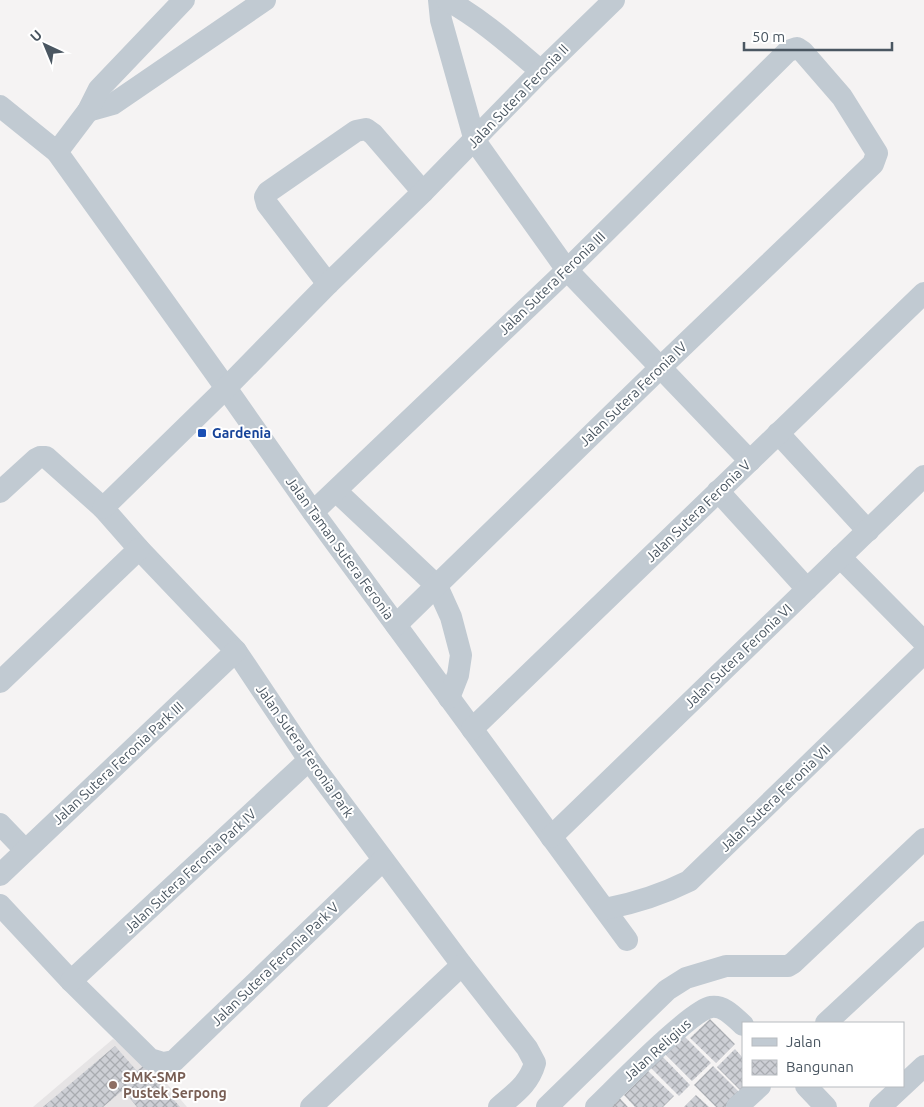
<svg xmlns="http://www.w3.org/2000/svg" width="924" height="1107" viewBox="0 0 924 1107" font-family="Ubuntu,sans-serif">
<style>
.education{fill:#e6e4e5}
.building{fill:url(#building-cross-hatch)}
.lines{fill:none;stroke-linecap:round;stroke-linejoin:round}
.minor{stroke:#c1cad2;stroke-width:22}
.transit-dot{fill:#1a4fb4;stroke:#fff;stroke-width:2}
.education-dot{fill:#8d6e63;stroke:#fff;stroke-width:2}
.labels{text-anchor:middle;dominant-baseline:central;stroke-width:4;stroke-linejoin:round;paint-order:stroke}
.street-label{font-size:14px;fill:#4a5661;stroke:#fff}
.transit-label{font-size:14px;font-weight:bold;fill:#164399;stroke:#fff;text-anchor:start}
.education-label{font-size:14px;font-weight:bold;fill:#785e54;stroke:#fff;text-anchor:start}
</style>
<defs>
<pattern id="building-cross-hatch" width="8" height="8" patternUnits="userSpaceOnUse" patternTransform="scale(1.25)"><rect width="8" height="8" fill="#cdcfd5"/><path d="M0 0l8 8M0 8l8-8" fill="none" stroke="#a8abb0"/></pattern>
</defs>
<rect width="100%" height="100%" fill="#f5f3f3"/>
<polygon class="education" points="113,1039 148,1062 187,1107 33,1107"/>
<g class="building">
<polygon points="710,1019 735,1044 716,1063 690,1038"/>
<polygon points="682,1034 711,1063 692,1081 663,1052"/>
<polygon points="115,1046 137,1071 144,1065 180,1107 137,1107 123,1090 103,1107 43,1107"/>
<polygon points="735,1049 743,1058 743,1086 751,1086 743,1093 717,1067"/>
<polygon points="660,1054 690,1085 679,1096 648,1065"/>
<polygon points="713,1066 741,1094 729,1107 716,1107 694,1085"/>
<polygon points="648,1071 674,1096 663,1107 635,1107 624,1095"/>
<polygon points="615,1093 628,1107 601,1107"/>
<polygon points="696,1095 709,1107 684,1107"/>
</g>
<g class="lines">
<g class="minor">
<polyline points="439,0 441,20 475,141 567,270 750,461"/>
<path d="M 447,0 C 484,21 509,44 541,71"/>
<polyline points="0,106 57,152 226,388 313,512 627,940"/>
<polyline points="88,111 113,104 265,0"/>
<polyline points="57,152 88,111 99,89 184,0"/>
<polyline points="328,284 267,204 265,197 268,192 356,131 366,129 373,134 423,192"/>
<polyline points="778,433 868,531"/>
<polyline points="336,491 437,586 451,617 461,655 458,675 449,698"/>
<polyline points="718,491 807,589"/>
<path d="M 0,492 L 36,459 L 40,457 L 46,457 L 103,508 L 139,549 L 236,651 L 309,760 L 462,965 L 527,1048 L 535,1063 C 529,1084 515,1093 499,1107"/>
<polyline points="103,508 226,388 328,284 423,192 541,71 614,0"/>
<polyline points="313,512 567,270 788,51 797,48 803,52 842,97 877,153 873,164 661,367 396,625"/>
<polyline points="840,557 924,642"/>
<polyline points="0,682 139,549"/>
<polyline points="472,729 924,293"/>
<polyline points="0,824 25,850"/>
<polyline points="551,837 924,476"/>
<polyline points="0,875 236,651"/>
<polyline points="0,905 71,981 150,1059 163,1063 174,1061 383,860"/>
<path d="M 605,909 C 636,903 661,895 689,881 L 924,653"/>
<polyline points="71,981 309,760"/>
<polyline points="826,1023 924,932"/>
<polyline points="806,1086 826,1107"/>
<polyline points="311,1107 462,965"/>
<polyline points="547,1107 667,990 686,978 726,966 788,966 793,963 924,839"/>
<path d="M 596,1107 C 615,1089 691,1010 711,1007 C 724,1005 734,1017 743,1025"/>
<polyline points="737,1107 760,1086"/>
<polyline points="880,1107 924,1066"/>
</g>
</g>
<rect class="transit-dot" x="197" y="428" width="10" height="10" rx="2.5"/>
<circle class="education-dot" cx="113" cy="1085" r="5"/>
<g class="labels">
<g class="street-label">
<text transform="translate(518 96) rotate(-46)">Jalan Sutera Feronia II</text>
<text transform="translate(552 283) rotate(-44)">Jalan Sutera Feronia III</text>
<text transform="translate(633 394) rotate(-44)">Jalan Sutera Feronia IV</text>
<text transform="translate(698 511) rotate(-44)">Jalan Sutera Feronia V</text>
<text transform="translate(340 548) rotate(54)">Jalan Taman Sutera Feronia</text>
<text transform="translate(738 656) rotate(-44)">Jalan Sutera Feronia VI</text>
<text transform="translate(305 751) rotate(55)">Jalan Sutera Feronia Park</text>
<text transform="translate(118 763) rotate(-43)">Jalan Sutera Feronia Park III</text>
<text transform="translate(775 798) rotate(-44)">Jalan Sutera Feronia VII</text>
<text transform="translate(190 871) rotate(-43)">Jalan Sutera Feronia Park IV</text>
<text transform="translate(275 964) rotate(-44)">Jalan Sutera Feronia Park V</text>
<text transform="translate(657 1050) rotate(-42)">Jalan Religius</text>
</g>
<g class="transit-label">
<text x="212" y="433">Gardenia</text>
</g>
<g class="education-label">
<text x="123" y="1077">SMK-SMP<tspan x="123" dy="16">Pustek Serpong</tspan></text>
</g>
</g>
<rect x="742" y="1022" width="162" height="65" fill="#ffffff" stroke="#b7bbc0"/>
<rect x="752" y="1038" width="25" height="8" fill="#c1cad2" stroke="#b7bbc0"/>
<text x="786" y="1047" font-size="15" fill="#4a5661">Jalan</text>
<rect x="752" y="1060" width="25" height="15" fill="url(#building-cross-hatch)" stroke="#b7bbc0"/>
<text x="786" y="1072" font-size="15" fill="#4a5661">Bangunan</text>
<g transform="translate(45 45) rotate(316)" stroke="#ffffff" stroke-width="4" paint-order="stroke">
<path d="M0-4L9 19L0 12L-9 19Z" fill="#4a5661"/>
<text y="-8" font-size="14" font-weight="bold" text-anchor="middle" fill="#4a5661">U</text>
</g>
<path d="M744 42v8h148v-8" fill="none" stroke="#4a5661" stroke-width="2.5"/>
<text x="752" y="42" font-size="15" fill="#4a5661" stroke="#ffffff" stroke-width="4" paint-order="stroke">50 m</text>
</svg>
